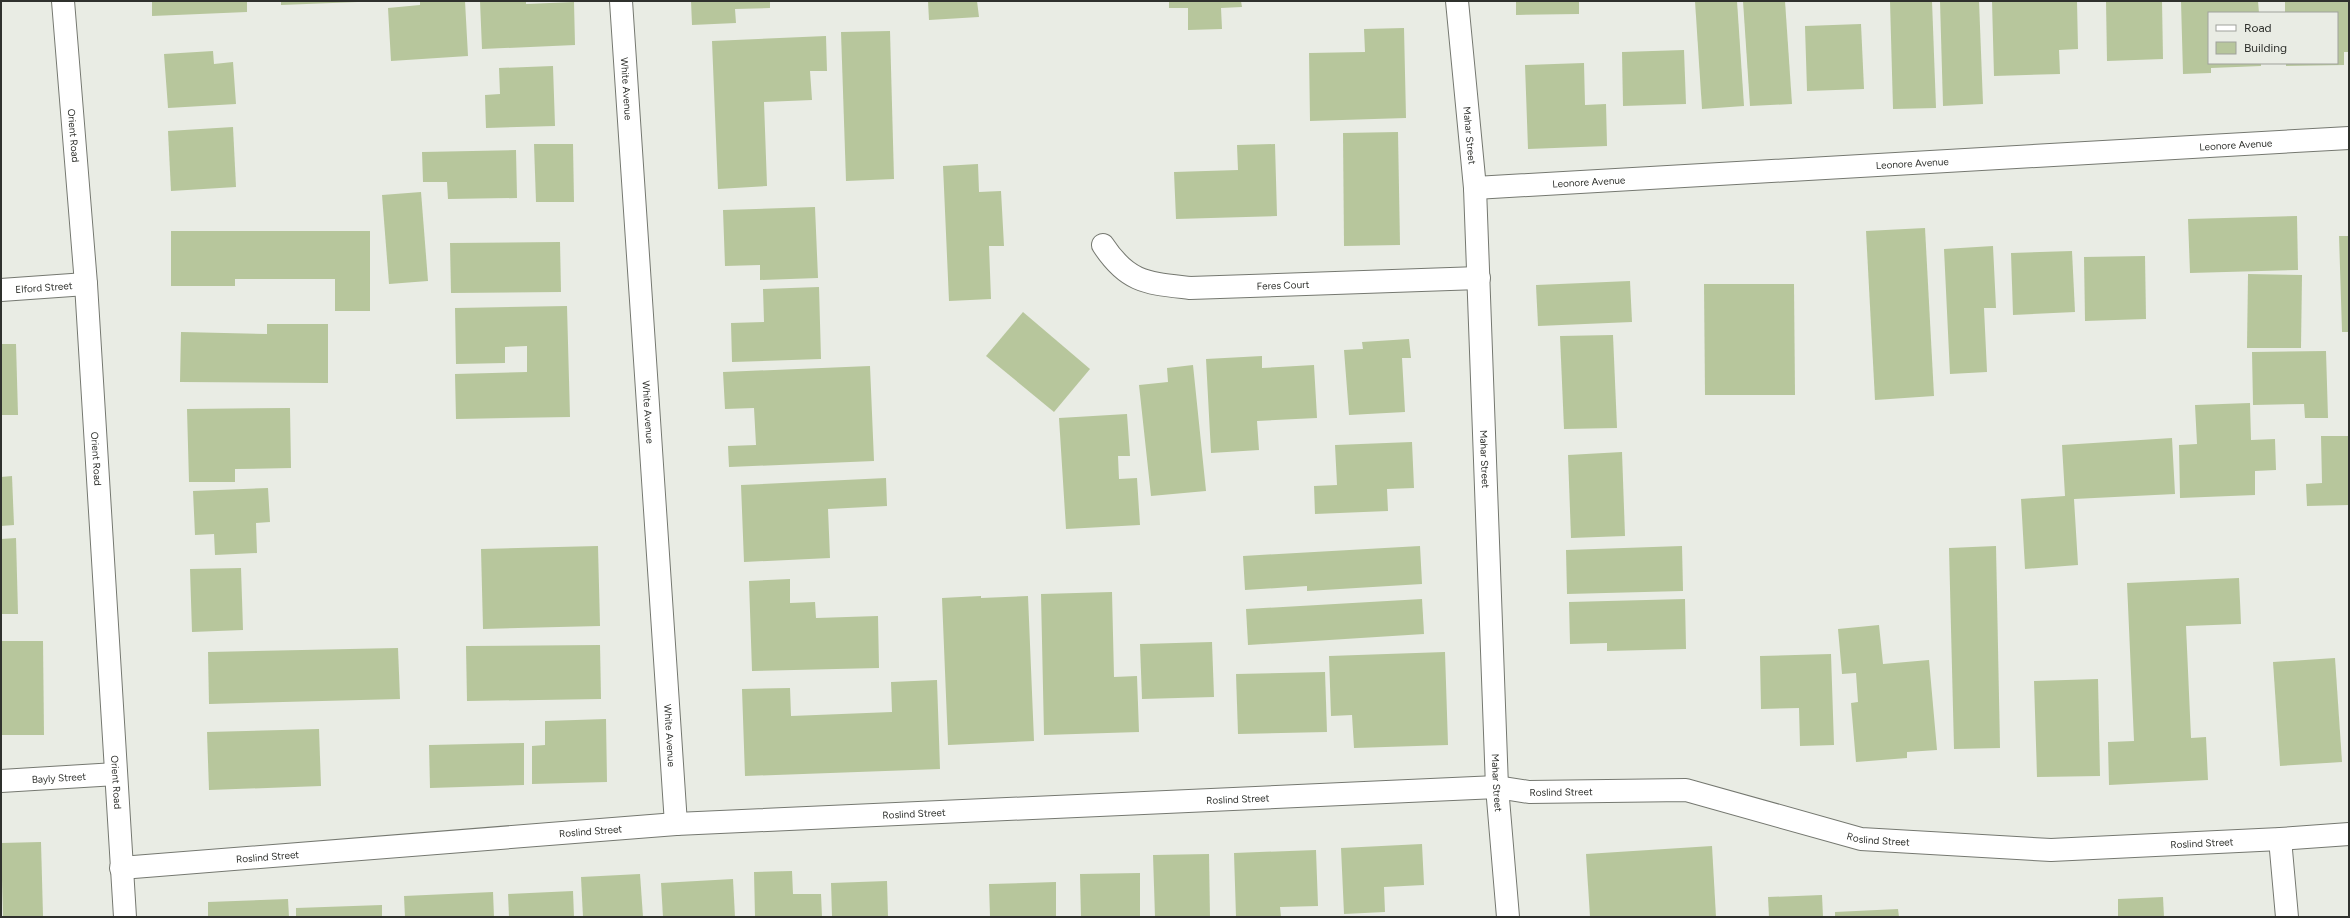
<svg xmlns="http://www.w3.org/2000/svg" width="2350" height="918" viewBox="0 0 2350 918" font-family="Figtree,sans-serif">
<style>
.building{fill:#b7c69c}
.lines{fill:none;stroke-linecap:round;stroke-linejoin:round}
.minor-casing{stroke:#757870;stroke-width:24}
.minor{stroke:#fff;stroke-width:22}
.labels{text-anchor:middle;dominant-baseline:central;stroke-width:3;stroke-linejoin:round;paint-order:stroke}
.street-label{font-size:10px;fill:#2f312d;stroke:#e9ece4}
</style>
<rect width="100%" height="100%" fill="#e9ece4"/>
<g class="building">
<polygon points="152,1 247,1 247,12 152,16"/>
<polygon points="281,1 358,1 358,2 281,5"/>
<polygon points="420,1 465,1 468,56 391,61 388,8 420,5"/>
<polygon points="480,1 526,1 526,4 574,2 575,45 482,49"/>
<polygon points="691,1 770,1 770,8 735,9 736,23 692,25"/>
<polygon points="928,1 977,1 979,17 929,20"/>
<polygon points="1169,1 1241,1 1242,7 1221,8 1222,29 1188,30 1188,8 1169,8"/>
<polygon points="1516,1 1579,1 1579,14 1516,15"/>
<polygon points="1695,1 1737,1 1744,106 1702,109"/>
<polygon points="1743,1 1785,1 1792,104 1750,106"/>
<polygon points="1890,1 1932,1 1936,108 1893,109"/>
<polygon points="1940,1 1979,1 1983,104 1943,106"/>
<polygon points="1992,1 2077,1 2078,49 2059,50 2060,74 1994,76"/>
<polygon points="2106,1 2162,1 2163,59 2107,61"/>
<polygon points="2181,1 2258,1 2259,13 2209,13 2209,63 2261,63 2261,66 2211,68 2211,73 2183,74"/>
<polygon points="2285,1 2349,1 2349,52 2344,52 2344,65 2286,66 2286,63 2337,63 2337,13 2285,13"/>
<polygon points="1861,24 1864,89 1807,91 1805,26"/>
<polygon points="1404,28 1406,118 1310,121 1309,53 1365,52 1364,29"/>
<polygon points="890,31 894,179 846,181 841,32"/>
<polygon points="826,36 827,71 810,71 812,100 764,102 767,186 718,189 712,41"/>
<polygon points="1684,50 1686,104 1623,106 1622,52"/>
<polygon points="213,51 214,64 233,62 236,104 168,108 164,54"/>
<polygon points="1584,63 1585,105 1606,104 1607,146 1528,149 1525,65"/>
<polygon points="553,66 555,126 486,128 485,95 500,94 499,68"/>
<polygon points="233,127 236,187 171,191 168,131"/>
<polygon points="1398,132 1400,245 1344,246 1343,133"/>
<polygon points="534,144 573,144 574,202 536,202"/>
<polygon points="1275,144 1277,216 1176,219 1174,172 1238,170 1237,145"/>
<polygon points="516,150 517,198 448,199 447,182 423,182 422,152"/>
<polygon points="978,164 979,192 1001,191 1004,246 989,246 991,299 949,301 943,166"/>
<polygon points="421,192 428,281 389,284 382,195"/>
<polygon points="815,207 818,278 760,280 760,265 725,266 723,210"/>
<polygon points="2297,216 2298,270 2190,273 2188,219"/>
<polygon points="1925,228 1934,396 1875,400 1866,231"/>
<polygon points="171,231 370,231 370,311 335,311 335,279 235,279 235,286 171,286"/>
<polygon points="2339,236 2349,236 2349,332 2342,332"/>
<polygon points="560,242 561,292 451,293 450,243"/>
<polygon points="1993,246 1996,308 1984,308 1987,372 1950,374 1944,249"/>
<polygon points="2072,251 2075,312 2013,315 2011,253"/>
<polygon points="2145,256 2146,319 2085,321 2084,257"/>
<polygon points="2248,274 2302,275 2301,348 2247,348"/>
<polygon points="1630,281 1632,322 1538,326 1536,285"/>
<polygon points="1704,284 1794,284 1795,395 1705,395"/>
<polygon points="819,287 821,359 732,362 731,323 764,322 763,289"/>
<polygon points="567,306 570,417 456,419 455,374 527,372 527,346 505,347 505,363 456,364 455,308"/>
<polygon points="1023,312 1090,369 1054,412 986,356"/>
<polygon points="267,324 328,324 328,383 180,382 181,332 267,334"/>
<polygon points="1613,335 1617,428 1564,429 1560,336"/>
<polygon points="1409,339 1411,358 1402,358 1405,412 1349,415 1344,350 1363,349 1362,342"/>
<polygon points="1,344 16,344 18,415 1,415"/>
<polygon points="2326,351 2328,418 2305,418 2304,404 2253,405 2252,352"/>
<polygon points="1262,356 1262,368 1314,365 1317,418 1257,421 1259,450 1211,453 1206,359"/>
<polygon points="1193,365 1206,491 1151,496 1139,385 1168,382 1167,368"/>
<polygon points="870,366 874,461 729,467 728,446 756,445 754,408 725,409 723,372"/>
<polygon points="2250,403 2251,440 2275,439 2276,470 2255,471 2255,495 2180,498 2179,445 2197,444 2195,405"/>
<polygon points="290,408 291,468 235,469 235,482 189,482 187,409"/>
<polygon points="1127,414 1130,456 1118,456 1119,479 1137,478 1140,525 1066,529 1059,418"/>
<polygon points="2321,436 2349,436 2349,505 2307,506 2306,484 2322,483"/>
<polygon points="2172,438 2175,494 2074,499 2078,565 2025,569 2021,499 2065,496 2062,445"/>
<polygon points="1412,442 1414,488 1387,489 1388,511 1315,514 1314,486 1337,485 1335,445"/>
<polygon points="1622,452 1625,536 1571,538 1568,455"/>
<polygon points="12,476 14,525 1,526 1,477"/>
<polygon points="886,478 887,506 828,509 830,558 744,562 741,485"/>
<polygon points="268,488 270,522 256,523 257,553 215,555 214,534 195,535 193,491"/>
<polygon points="16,538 18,614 1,614 1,539"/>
<polygon points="598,546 600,626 483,629 481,549"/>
<polygon points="1420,546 1422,584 1307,591 1307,586 1245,590 1243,556"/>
<polygon points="1682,546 1683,591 1567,594 1566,550"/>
<polygon points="1996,546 2000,748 1954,749 1949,548"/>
<polygon points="241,568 243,630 192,632 190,569"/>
<polygon points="2239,578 2241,624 2186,626 2191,738 2206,737 2208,780 2109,785 2108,742 2134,741 2127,583"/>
<polygon points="790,579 790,603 815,602 816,618 878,616 879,668 752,671 749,581"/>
<polygon points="1112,592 1114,677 1137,676 1139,732 1044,735 1041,594"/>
<polygon points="981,596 981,598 1028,596 1034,741 948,745 942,598"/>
<polygon points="1422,599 1424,634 1248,645 1246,609"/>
<polygon points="1685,599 1686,649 1607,651 1607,643 1570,644 1569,602"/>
<polygon points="1879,625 1883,664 1929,660 1937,750 1907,752 1907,758 1856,762 1851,703 1858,702 1856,673 1842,674 1838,629"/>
<polygon points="1,641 43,641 44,735 1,735"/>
<polygon points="1212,642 1214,697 1142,699 1140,644"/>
<polygon points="600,645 601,699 467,701 466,646"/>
<polygon points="398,648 400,699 209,704 208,652"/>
<polygon points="1445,652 1448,745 1354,748 1352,715 1331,716 1329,656"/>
<polygon points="1831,654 1834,745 1800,746 1799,708 1761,709 1760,656"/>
<polygon points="2335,658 2342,762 2280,766 2273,662"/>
<polygon points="1325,672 1327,732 1238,734 1236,674"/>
<polygon points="2098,679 2100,776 2037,777 2034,681"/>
<polygon points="937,680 940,769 745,776 742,689 790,688 791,716 892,712 891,682"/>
<polygon points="606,719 607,782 532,784 532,746 545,745 545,721"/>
<polygon points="319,729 321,786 209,790 207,732"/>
<polygon points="524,743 524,785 430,788 429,745"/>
<polygon points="41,842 43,916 3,916 1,843"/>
<polygon points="1422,844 1424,885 1384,887 1385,912 1344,914 1341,848"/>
<polygon points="1712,846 1716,917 1590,917 1586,854"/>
<polygon points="1316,850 1318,906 1280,907 1281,917 1236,917 1234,853"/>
<polygon points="1209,854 1210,917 1155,917 1153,855"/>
<polygon points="792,871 793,894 821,894 822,917 755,917 754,872"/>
<polygon points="1140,873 1140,917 1081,917 1080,874"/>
<polygon points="640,874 643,917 583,917 581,877"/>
<polygon points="733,879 735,917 663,917 661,883"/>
<polygon points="887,881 888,917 832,917 831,883"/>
<polygon points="1056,882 1056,917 990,917 989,884"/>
<polygon points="573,891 574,917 509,917 508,894"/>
<polygon points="493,892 494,917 405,917 404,896"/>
<polygon points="1822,895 1823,917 1769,917 1768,897"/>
<polygon points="2163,897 2164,917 2118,917 2118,899"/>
<polygon points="288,899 289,917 208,917 208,902"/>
<polygon points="382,905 382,917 296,917 296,908"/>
<polygon points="1898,909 1899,917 1835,917 1835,912"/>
</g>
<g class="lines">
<g class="minor-casing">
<g id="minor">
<path id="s1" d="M 63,1 L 86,284 L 125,917"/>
<path id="s2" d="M 621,1 L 676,824"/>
<path id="s3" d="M 1457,1 L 1475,188 L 1497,787 L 1508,917"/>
<path id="s4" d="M 1475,188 L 2349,138"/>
<path id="s5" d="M 1103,245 C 1128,283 1147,283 1190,288 L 1479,278"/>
<path id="s6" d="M 1,290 L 86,284"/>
<path id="s7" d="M 1,781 L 116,774"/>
<polyline points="2280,839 2287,917"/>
<path id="s8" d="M 121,868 L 676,824 L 1497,787 L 1529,792 L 1686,790 L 1861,839 L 2051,850 L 2280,839 L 2349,834"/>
</g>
</g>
<use href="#minor" class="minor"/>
</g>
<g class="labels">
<g class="street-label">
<text stroke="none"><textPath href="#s2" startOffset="88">White Avenue</textPath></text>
<text stroke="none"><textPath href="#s3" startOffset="135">Mahar Street</textPath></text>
<text stroke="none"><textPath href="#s1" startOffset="135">Orient Road</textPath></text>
<text stroke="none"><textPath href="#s4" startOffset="762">Leonore Avenue</textPath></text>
<text stroke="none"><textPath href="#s4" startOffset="438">Leonore Avenue</textPath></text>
<text stroke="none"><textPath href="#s4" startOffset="114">Leonore Avenue</textPath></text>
<text stroke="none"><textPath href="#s5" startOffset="195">Feres Court</textPath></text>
<text stroke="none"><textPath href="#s6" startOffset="43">Elford Street</textPath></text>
<text stroke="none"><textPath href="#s2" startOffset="412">White Avenue</textPath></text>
<text stroke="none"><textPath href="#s1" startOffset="459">Orient Road</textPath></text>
<text stroke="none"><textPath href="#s3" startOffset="459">Mahar Street</textPath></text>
<text stroke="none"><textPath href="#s2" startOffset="736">White Avenue</textPath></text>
<text stroke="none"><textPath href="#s7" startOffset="58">Bayly Street</textPath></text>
<text stroke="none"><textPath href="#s1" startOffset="783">Orient Road</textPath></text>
<text stroke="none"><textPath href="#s3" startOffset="783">Mahar Street</textPath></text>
<text stroke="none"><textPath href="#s8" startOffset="1443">Roslind Street</textPath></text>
<text stroke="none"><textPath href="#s8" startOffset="1119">Roslind Street</textPath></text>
<text stroke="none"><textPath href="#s8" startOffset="795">Roslind Street</textPath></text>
<text stroke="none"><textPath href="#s8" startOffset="471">Roslind Street</textPath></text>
<text stroke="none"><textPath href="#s8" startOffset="1767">Roslind Street</textPath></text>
<text stroke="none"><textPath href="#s8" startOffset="2091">Roslind Street</textPath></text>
<text stroke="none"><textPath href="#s8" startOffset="147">Roslind Street</textPath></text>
</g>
</g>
<rect width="2350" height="918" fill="none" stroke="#2f312d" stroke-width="4"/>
<rect x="2208" y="12" width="130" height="52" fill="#e9ece4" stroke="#9fa19b"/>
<rect x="2216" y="25" width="20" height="6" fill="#ffffff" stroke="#9fa19b"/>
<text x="2244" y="32" font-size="12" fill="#2f312d">Road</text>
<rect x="2216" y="42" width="20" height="12" fill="#b7c69c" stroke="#9fa19b"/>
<text x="2244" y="52" font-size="12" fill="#2f312d">Building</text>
</svg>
